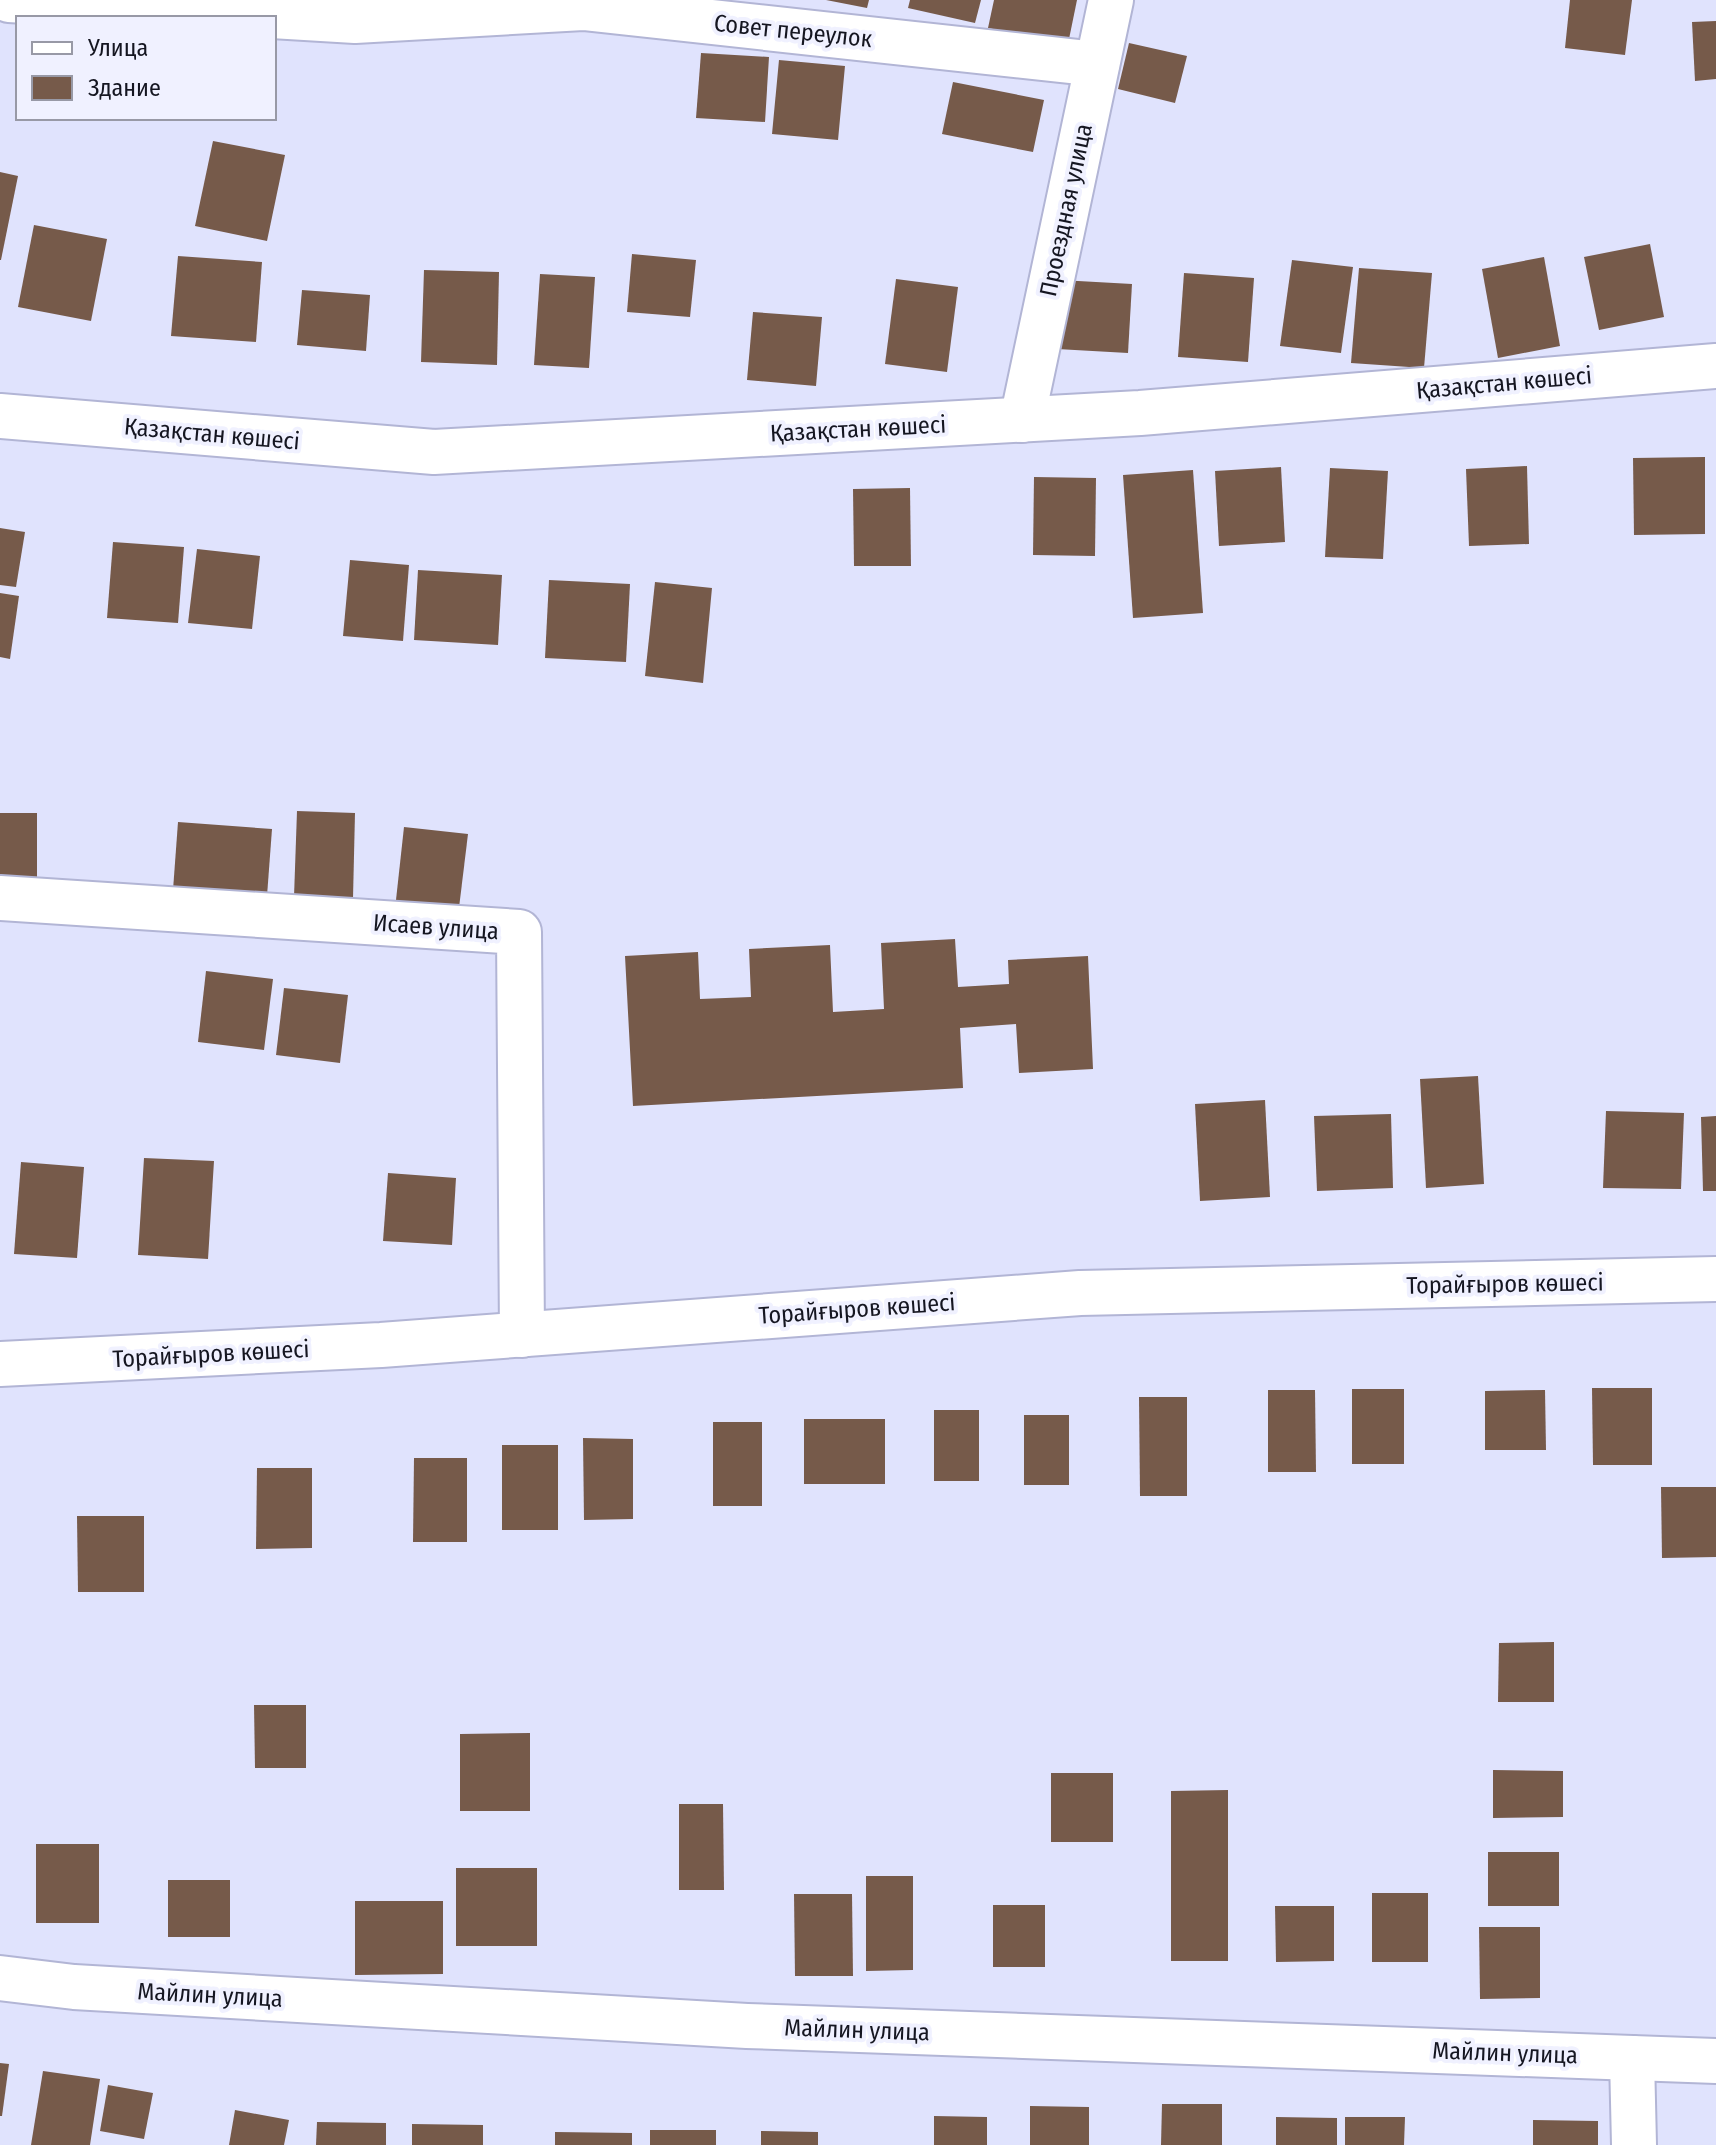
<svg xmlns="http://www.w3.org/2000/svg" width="1716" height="2145" viewBox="0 0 1716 2145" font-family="'Fira Sans Condensed',sans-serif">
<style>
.building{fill:#765a4a}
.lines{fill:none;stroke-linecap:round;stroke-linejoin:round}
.minor-casing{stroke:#b2b5d5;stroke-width:48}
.minor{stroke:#fff;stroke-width:44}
.labels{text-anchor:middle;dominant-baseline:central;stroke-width:8;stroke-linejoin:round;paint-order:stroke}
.street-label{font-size:24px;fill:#151621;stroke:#f0f1ff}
</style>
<rect width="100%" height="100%" fill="#e0e3fd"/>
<g class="building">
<polygon points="826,0 869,0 867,8"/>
<polygon points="910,0 981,0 975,23 908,8"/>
<polygon points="994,0 1077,0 1068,44 988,28"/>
<polygon points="1570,0 1632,0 1625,55 1565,48"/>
<polygon points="1716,21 1716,79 1695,81 1692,22"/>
<polygon points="1129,43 1187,56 1175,103 1118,89"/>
<polygon points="701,53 769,57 765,122 696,118"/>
<polygon points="779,60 845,66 838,140 772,134"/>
<polygon points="953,82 1044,100 1033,152 942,134"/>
<polygon points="213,141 285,155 267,241 195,226"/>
<polygon points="0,172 18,176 1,260 0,260"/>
<polygon points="34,225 107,239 91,321 18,307"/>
<polygon points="1650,244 1664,317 1599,330 1584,257"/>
<polygon points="632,254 696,260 690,317 627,312"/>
<polygon points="178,256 262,262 256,342 171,336"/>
<polygon points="1544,257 1560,346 1498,358 1482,269"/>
<polygon points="1292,260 1353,267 1341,353 1280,346"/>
<polygon points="1359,268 1432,273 1424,368 1351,363"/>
<polygon points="424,270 499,272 497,365 421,362"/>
<polygon points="1184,273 1254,278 1248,362 1178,357"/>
<polygon points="540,274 595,277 589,368 534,365"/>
<polygon points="896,279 958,287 947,372 885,364"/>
<polygon points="1060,280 1132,284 1128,353 1057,349"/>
<polygon points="302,290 370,295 366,351 297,345"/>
<polygon points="753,312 822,317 816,386 747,380"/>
<polygon points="1705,457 1705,534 1634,535 1633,458"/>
<polygon points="1527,466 1529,544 1469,546 1466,469"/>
<polygon points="1281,467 1285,542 1219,546 1215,471"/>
<polygon points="1330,468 1388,471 1383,559 1325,557"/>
<polygon points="1193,470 1203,613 1133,618 1123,475"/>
<polygon points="1034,477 1096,478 1095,556 1033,555"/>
<polygon points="910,488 911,566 854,566 853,489"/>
<polygon points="0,528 25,532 16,587 0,585"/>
<polygon points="113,542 184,547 178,623 107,618"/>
<polygon points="197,549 260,556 252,629 188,623"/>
<polygon points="350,560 409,565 403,641 343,636"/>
<polygon points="418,570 502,575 498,645 414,640"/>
<polygon points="549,580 630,584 626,662 545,658"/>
<polygon points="655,582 712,588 703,683 645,676"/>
<polygon points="0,593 19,596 10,659 0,657"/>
<polygon points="297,811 355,813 353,898 294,897"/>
<rect x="0" y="813" width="37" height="68"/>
<polygon points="178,822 272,829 267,896 173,890"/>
<polygon points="404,827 468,834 458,916 395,909"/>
<polygon points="955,939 958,987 1009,984 1008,960 1088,956 1093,1069 1019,1073 1016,1024 960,1028 963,1088 633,1106 625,956 698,952 700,999 751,997 749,949 830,945 833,1012 884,1009 881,943"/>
<polygon points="206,971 273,979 264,1050 198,1042"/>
<polygon points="284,988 348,995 340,1063 276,1055"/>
<polygon points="1478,1076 1484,1184 1426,1188 1420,1079"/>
<polygon points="1265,1100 1270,1197 1200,1201 1195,1104"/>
<polygon points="1606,1111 1684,1113 1681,1189 1603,1188"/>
<polygon points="1391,1114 1393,1188 1317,1191 1314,1116"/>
<polygon points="1716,1116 1716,1191 1703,1191 1701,1117"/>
<polygon points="144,1158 214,1161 208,1259 138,1255"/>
<polygon points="21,1162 84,1167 77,1258 14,1254"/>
<polygon points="388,1173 456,1178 452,1245 383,1241"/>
<polygon points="1592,1388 1652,1388 1652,1465 1593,1465"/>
<rect x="1352" y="1389" width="52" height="75"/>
<polygon points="1268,1390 1315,1390 1316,1472 1268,1472"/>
<polygon points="1545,1390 1546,1450 1485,1450 1485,1391"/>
<polygon points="1139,1397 1187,1397 1187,1496 1140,1496"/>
<rect x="934" y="1410" width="45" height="71"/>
<rect x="1024" y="1415" width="45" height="70"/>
<rect x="804" y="1419" width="81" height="65"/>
<rect x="713" y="1422" width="49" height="84"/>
<polygon points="583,1438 633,1439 633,1519 584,1520"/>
<rect x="502" y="1445" width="56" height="85"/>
<polygon points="414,1458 467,1458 467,1542 413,1542"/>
<polygon points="257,1468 312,1468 312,1548 256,1549"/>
<polygon points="1661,1487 1716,1487 1716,1557 1662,1558"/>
<polygon points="77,1516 144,1516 144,1592 78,1592"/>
<polygon points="1554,1642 1554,1702 1498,1702 1499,1643"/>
<polygon points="254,1705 306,1705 306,1768 255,1768"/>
<polygon points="530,1733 530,1811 460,1811 460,1734"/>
<polygon points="1493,1770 1563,1771 1563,1817 1493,1818"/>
<rect x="1051" y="1773" width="62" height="69"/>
<polygon points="1228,1790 1228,1961 1171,1961 1171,1791"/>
<polygon points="679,1804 723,1804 724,1890 679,1890"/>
<rect x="36" y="1844" width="63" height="79"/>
<rect x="1488" y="1852" width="71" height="54"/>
<rect x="456" y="1868" width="81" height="78"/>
<polygon points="866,1876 913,1876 913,1970 866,1971"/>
<rect x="168" y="1880" width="62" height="57"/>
<rect x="1372" y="1893" width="56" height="69"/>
<polygon points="794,1894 852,1894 853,1976 795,1976"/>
<polygon points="355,1901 443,1901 443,1974 355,1975"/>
<rect x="993" y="1905" width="52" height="62"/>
<polygon points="1275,1906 1334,1906 1334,1961 1276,1962"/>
<polygon points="1479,1927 1540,1927 1540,1998 1480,1999"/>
<polygon points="0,2063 9,2064 2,2116 0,2116"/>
<polygon points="43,2071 100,2079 90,2145 31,2145"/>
<polygon points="108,2085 153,2093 144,2139 100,2131"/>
<polygon points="1162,2104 1222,2104 1222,2145 1161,2145"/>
<polygon points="1030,2106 1089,2107 1089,2145 1030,2145"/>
<polygon points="235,2110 289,2120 284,2145 229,2145"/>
<polygon points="934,2116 987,2117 987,2145 934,2145"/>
<polygon points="1276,2117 1337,2118 1337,2145 1276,2145"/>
<polygon points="1345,2117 1405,2117 1404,2145 1345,2145"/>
<polygon points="1533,2120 1598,2121 1598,2145 1533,2145"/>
<polygon points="317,2122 386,2123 386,2145 316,2145"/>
<polygon points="412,2124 483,2125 483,2145 412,2145"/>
<rect x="650" y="2130" width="66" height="15"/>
<polygon points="761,2131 818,2132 818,2145 761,2145"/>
<polygon points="555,2132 632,2133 632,2145 555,2145"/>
</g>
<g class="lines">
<g class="minor-casing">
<g id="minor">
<polyline points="9,0 355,21 583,8 1097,64"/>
<polyline points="0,416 434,452 1140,413 1716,366"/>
<polyline points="1022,420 1111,0"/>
<polyline points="0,898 519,932 522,1335"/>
<polyline points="0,1364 381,1345 1080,1293 1716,1279"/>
<polyline points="0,1978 74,1987 747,2026 1716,2061"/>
<polyline points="1632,2058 1634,2145"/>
</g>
</g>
<use href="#minor" class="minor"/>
</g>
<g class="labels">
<g class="street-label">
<text transform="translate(793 31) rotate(6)">Совет переулок</text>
<text transform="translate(1066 210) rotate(-78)">Проездная улица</text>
<text transform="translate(1504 383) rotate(-5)">Қазақстан көшесі</text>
<text transform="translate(858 429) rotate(-3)">Қазақстан көшесі</text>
<text transform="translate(212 434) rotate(5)">Қазақстан көшесі</text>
<text transform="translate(436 927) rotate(4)">Исаев улица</text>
<text transform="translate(1505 1284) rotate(-1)">Торайғыров көшесі</text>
<text transform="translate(857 1309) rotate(-4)">Торайғыров көшесі</text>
<text transform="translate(211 1354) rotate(-3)">Торайғыров көшесі</text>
<text transform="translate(210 1995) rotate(3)">Майлин улица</text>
<text transform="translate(857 2030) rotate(2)">Майлин улица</text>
<text transform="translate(1505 2053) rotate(2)">Майлин улица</text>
</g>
</g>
<rect x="16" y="16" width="260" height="104" fill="#f0f1ff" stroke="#9899a6" stroke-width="2"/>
<rect x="32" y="42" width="40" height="12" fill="#ffffff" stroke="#9899a6" stroke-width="2"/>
<text x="88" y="56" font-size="24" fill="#151621">Улица</text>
<rect x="32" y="76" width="40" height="24" fill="#765a4a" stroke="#9899a6" stroke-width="2"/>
<text x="88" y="96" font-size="24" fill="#151621">Здание</text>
</svg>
